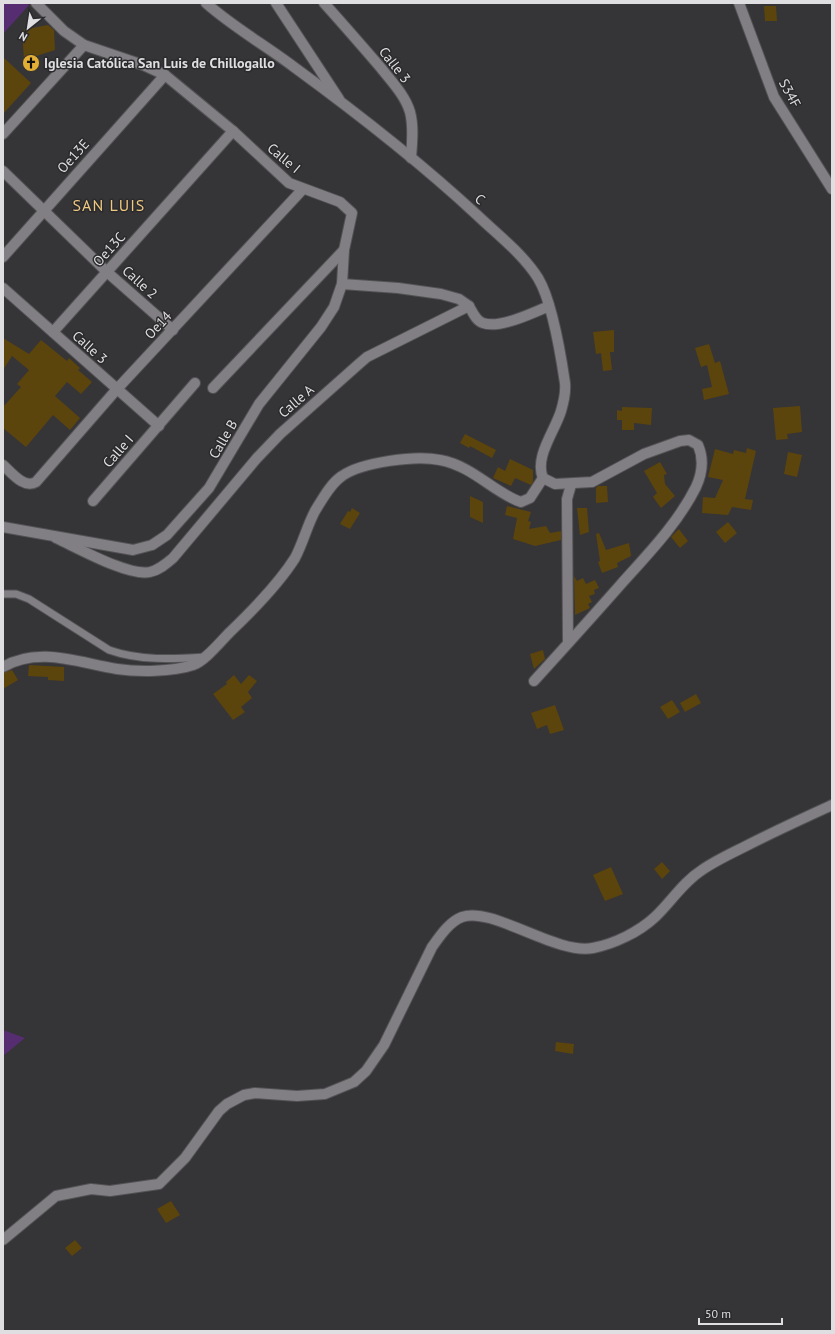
<svg xmlns="http://www.w3.org/2000/svg" width="835" height="1334" viewBox="0 0 835 1334" font-family="'PT Sans',sans-serif">
<style>
.green{fill:#562d71}
.building{fill:#5c440d}
.lines{fill:none;stroke-linecap:round;stroke-linejoin:round}
.service-casing{stroke:#535255;stroke-width:9}
.minor-casing{stroke:#535255;stroke-width:12}
.service{stroke:#827f84;stroke-width:7}
.minor{stroke:#827f84;stroke-width:10}
.labels{text-anchor:middle;dominant-baseline:central;stroke-width:3;stroke-linejoin:round;paint-order:stroke}
.poi-label{font-size:14px;font-weight:bold;fill:#dfdee0;stroke:#2b2a2d;text-anchor:start}
.street-label{font-size:14px;fill:#dfdee0;stroke:#2b2a2d}
.quarter-label{font-size:16px;letter-spacing:1px;fill:#eec981;stroke:#2b2a2d}
</style>
<rect width="100%" height="100%" fill="#353437"/>
<g class="green">
<polygon points="3,3 26,3 29,5 3,34"/>
<polygon points="3,1030 25,1038 3,1056"/>
</g>
<g class="building">
<polygon points="764,6 776,6 777,21 765,21"/>
<polygon points="48,25 54,30 55,50 24,60 22,30"/>
<polygon points="3,57 31,83 3,114"/>
<polygon points="614,330 614,352 610,352 612,370 603,371 601,353 596,354 593,332"/>
<polygon points="3,338 29,354 41,340 67,361 69,358 80,368 78,370 92,382 81,394 67,382 55,396 80,418 70,430 53,415 26,447 3,428 3,407 21,387 17,384 29,370 12,356 3,370"/>
<polygon points="709,344 715,363 720,361 729,394 704,400 702,389 712,387 707,365 701,367 695,348"/>
<polygon points="800,406 802,432 787,434 788,439 776,440 773,408"/>
<polygon points="622,407 652,408 651,425 634,423 634,430 622,430 622,420 617,420 617,410 622,411"/>
<polygon points="465,434 496,450 492,458 470,446 469,448 460,443"/>
<polygon points="747,448 756,451 745,499 753,500 751,510 732,507 728,515 702,513 703,497 715,498 723,480 708,477 715,449 733,454 734,450 746,453"/>
<polygon points="788,452 802,455 797,477 784,474"/>
<polygon points="510,459 533,470 533,482 531,485 515,478 511,486 493,478 498,467 505,471"/>
<polygon points="660,462 667,474 664,475 665,484 675,496 661,508 653,497 657,493 644,471"/>
<polygon points="598,486 607,486 608,502 596,503 596,488"/>
<polygon points="470,496 483,502 483,523 470,517"/>
<polygon points="507,506 531,512 528,521 531,522 529,529 546,526 550,533 561,531 561,540 535,546 513,539 517,518 505,515"/>
<polygon points="352,508 360,513 350,529 340,524 348,511 350,512"/>
<polygon points="577,508 587,508 589,532 580,535"/>
<polygon points="728,522 737,533 725,543 716,532"/>
<polygon points="679,529 688,541 680,548 671,537"/>
<polygon points="599,533 606,550 629,543 631,556 617,563 618,567 602,573 598,562 600,561 596,534"/>
<polygon points="574,576 577,581 583,578 586,584 595,580 599,588 594,590 595,594 589,596 592,602 588,604 590,608 575,615"/>
<polygon points="543,650 545,659 534,669 530,654"/>
<polygon points="29,665 64,667 64,681 48,680 48,677 28,676"/>
<polygon points="12,670 18,680 3,689 3,673"/>
<polygon points="234,675 241,684 249,675 257,681 248,692 252,698 241,707 245,712 233,720 213,694 227,684 226,682"/>
<polygon points="696,694 701,703 685,712 680,703"/>
<polygon points="672,700 680,712 668,719 660,707"/>
<polygon points="555,705 564,730 550,734 547,725 537,729 531,713"/>
<polygon points="662,862 670,871 662,879 654,869"/>
<polygon points="611,867 623,894 605,901 593,875"/>
<polygon points="556,1042 574,1044 573,1054 555,1051"/>
<polygon points="171,1201 180,1215 166,1223 157,1209"/>
<polygon points="75,1240 82,1248 72,1256 65,1248"/>
</g>
<g class="lines">
<g class="service-casing">
<path id="service" d="M 3,594 L 16,594 L 29,599 L 109,650 C 140,661 173,659 205,657"/>
</g>
<g class="minor-casing">
<g id="minor">
<polyline points="36,3 64,31 84,45 143,65 165,75 233,131 289,183 340,202 352,213 344,250 213,388"/>
<path d="M 206,3 C 233,27 265,45 294,67 C 357,113 420,162 477,215 C 498,235 523,254 538,278 C 552,301 561,356 565,383 C 566,393 564,401 561,411 C 555,431 534,457 543,478 L 555,484 L 592,482 L 644,454 L 680,441 L 689,440 L 698,445 C 704,459 702,474 696,487 C 678,523 649,553 622,583 C 593,616 564,648 534,681"/>
<polyline points="276,3 339,99"/>
<path d="M 324,3 C 343,24 362,46 381,68 C 391,81 405,95 410,112 C 414,127 412,143 411,158"/>
<polyline points="739,3 774,97 832,189"/>
<polyline points="3,134 84,45"/>
<polyline points="3,171 107,272 173,330"/>
<polyline points="3,257 165,75"/>
<polyline points="3,288 159,426"/>
<path d="M 469,306 C 472,311 476,321 483,323 C 499,329 533,313 549,306"/>
<polyline points="53,332 233,131"/>
<path d="M 3,465 C 12,473 24,489 36,482 L 117,389 L 303,189"/>
<polyline points="93,501 195,383"/>
<polyline points="3,527 133,550 152,545 167,535 209,488 259,404 321,327 334,307 342,284 344,250"/>
<path d="M 56,538 C 76,547 129,577 150,572 C 159,570 166,564 173,558 L 257,458 L 280,434 L 360,363 L 367,357 L 469,306 L 459,299 L 441,294 L 398,288 L 342,284"/>
<polyline points="568,643 567,499 571,485"/>
<path d="M 3,667 C 39,646 79,663 117,669 C 138,672 172,672 193,665 C 205,661 221,641 230,632 C 253,610 278,585 295,558 C 303,543 307,526 315,511 C 322,500 330,484 342,476 C 362,462 416,455 440,460 C 473,466 494,493 521,502 L 530,498 L 543,478"/>
<path d="M 3,1240 L 56,1196 L 91,1189 L 110,1191 L 159,1184 L 185,1158 L 219,1111 L 227,1104 L 244,1095 L 255,1093 L 297,1096 L 325,1094 L 354,1082 L 366,1071 L 384,1045 L 432,947 C 440,936 449,922 462,917 C 492,906 556,955 593,948 C 614,944 639,932 655,917 C 671,902 683,882 702,870 C 715,861 730,854 744,847 C 773,832 802,819 832,805"/>
</g>
</g>
<use href="#service" class="service"/>
<use href="#minor" class="minor"/>
</g>
<defs>
<g id="church-disc" transform="scale(0.9)"><circle r="9.5" fill="#e3ae35" stroke="#2b2a2d"/><path d="M-1.2-6h2.4v3.5h3.3v2.4h-3.3V6h-2.4V-.1h-3.3v-2.4h3.3Z" fill="#111"/></g>
</defs>
<g fill-rule="evenodd">
<use href="#church-disc" x="31" y="63"/>
</g>
<g class="labels">
<g class="poi-label">
<text x="44" y="63">Iglesia Católica San Luis de Chillogallo</text>
</g>
<g class="street-label">
<text transform="translate(395 65) rotate(52)">Calle 3</text>
<text transform="translate(790 93) rotate(62)">S34F</text>
<text transform="translate(73 156) rotate(-48)">Oe13E</text>
<text transform="translate(284 158) rotate(40)">Calle I</text>
<text transform="translate(480 199) rotate(42)">C</text>
<text transform="translate(109 249) rotate(-48)">Oe13C</text>
<text transform="translate(140 282) rotate(42)">Calle 2</text>
<text transform="translate(158 325) rotate(-47)">Oe14</text>
<text transform="translate(90 347) rotate(42)">Calle 3</text>
<text transform="translate(296 401) rotate(-41)">Calle A</text>
<text transform="translate(223 439) rotate(-60)">Calle B</text>
<text transform="translate(118 451) rotate(-49)">Calle I</text>
</g>
<g class="quarter-label">
<text x="109" y="205">SAN LUIS</text>
</g>
</g>
<rect width="835" height="1334" fill="none" stroke="#dfdee0" stroke-width="8"/>
<g transform="translate(28 28) rotate(210)" stroke="#2b2a2d" stroke-width="3" paint-order="stroke">
<path d="M0-3L7 15L0 10L-7 15Z" fill="#dfdee0"/>
<text y="-6" font-size="11" font-weight="bold" text-anchor="middle" fill="#dfdee0">N</text>
</g>
<path d="M699 1318v6h83v-6" fill="none" stroke="#dfdee0" stroke-width="2"/>
<text x="705" y="1318" font-size="12" fill="#dfdee0" stroke="#2b2a2d" stroke-width="3" paint-order="stroke">50 m</text>
</svg>
